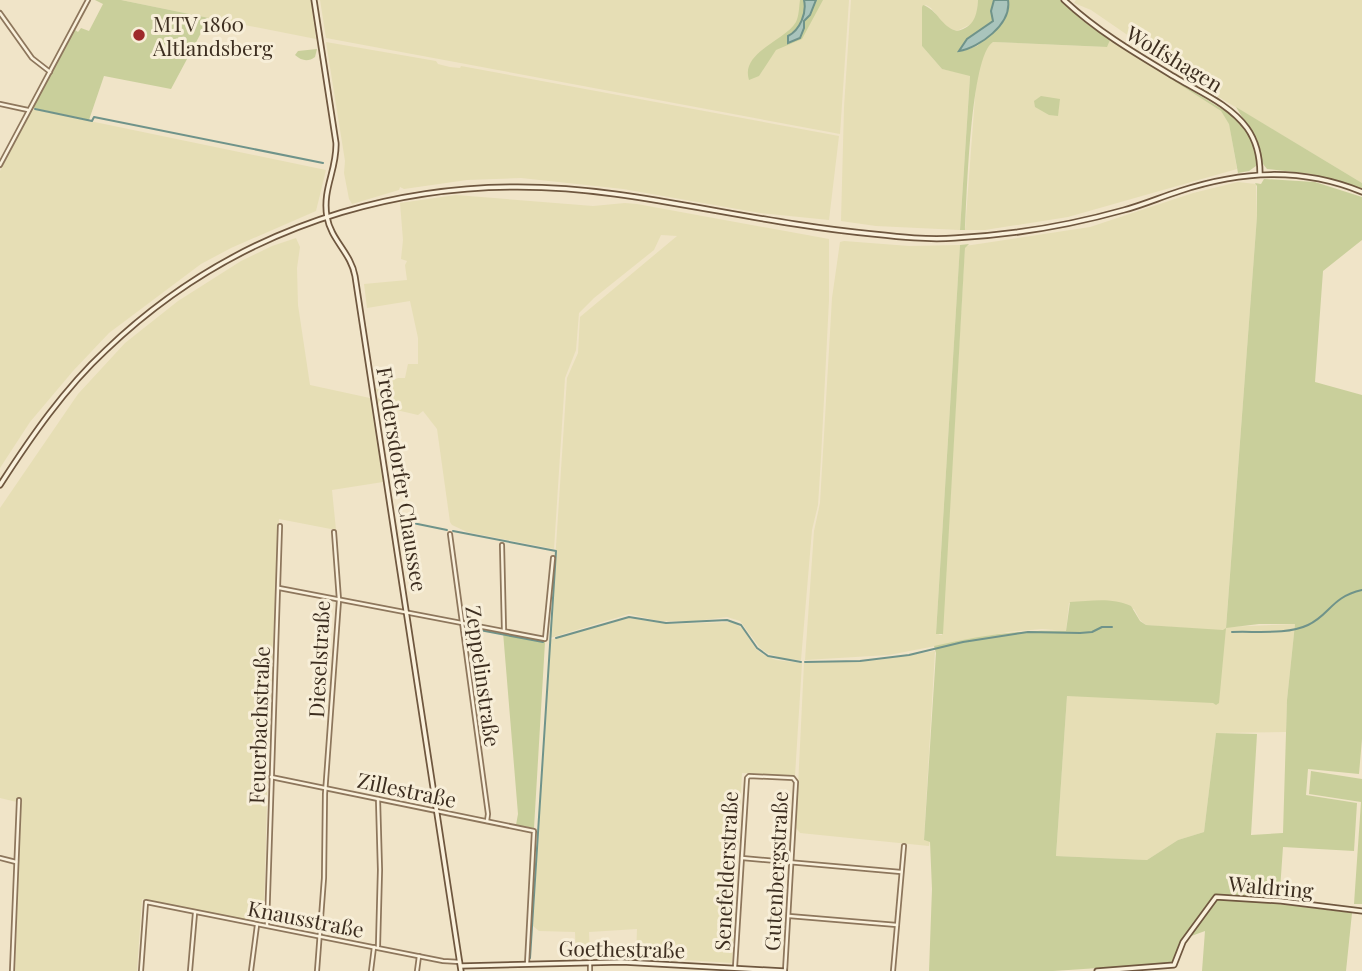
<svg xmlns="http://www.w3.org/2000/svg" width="1362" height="971" viewBox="0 0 1362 971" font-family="'Playfair Display',serif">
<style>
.farmland{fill:#e6deb5}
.green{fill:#c9cf9b;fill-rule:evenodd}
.water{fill:#a9c4bc;stroke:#6f938a;stroke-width:2}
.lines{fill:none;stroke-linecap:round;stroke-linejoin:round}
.stream{stroke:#6f938a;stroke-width:2}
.street-casing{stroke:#8d765c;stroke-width:6}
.secondary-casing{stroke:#6f573f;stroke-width:7}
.street{stroke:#faf1dc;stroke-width:2.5}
.secondary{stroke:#faf1dc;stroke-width:3.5}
.poi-dot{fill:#9e2a2b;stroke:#f7eed8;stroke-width:2.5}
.labels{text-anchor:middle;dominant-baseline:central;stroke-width:6;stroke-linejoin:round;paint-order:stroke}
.poi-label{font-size:21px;fill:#3d2e20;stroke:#f7eed8;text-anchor:start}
.street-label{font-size:21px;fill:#3d2e20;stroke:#f7eed8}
</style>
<rect width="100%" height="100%" fill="#f0e4c8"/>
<g class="farmland">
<polygon points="121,0 311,0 316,39 209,18"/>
<polygon points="320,0 849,0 840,134 326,38"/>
<polygon points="851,0 978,0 977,15 973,23 957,31 946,27 931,8 926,5 922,7 922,46 942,69 970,75 960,230 876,226 841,221 844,107"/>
<polygon points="1076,0 1362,0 1362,183 1212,93 1091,10 1074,3"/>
<polygon points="1110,40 1221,111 1229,123 1237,169 1068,217 985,230 965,230 976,84 981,58 988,44 993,42 1106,47"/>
<polygon points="326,42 436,61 438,64 450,67 460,68 461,66 839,136 829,220 760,213 623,189 521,178 467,180 404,189 400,187 399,190 352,204 349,199 344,173 345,161"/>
<polygon points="32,109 326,170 316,211 231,248 201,264 109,333 73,371 30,422 0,468 0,171"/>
<polygon points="1238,182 1256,184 1257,216 1226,627 1295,624 1287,700 1286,732 1216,733 1204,832 1178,840 1147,860 1056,856 1067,696 1223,631 1146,625 1140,620 1134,609 1069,603 1066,631 1042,629 1008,632 889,655 805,660 814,531 820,503 832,298 840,242 844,241 909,246 960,245 936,633 940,635 942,635 965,246 1090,227 1193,193"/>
<polygon points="456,195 593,206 625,203 637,204 829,239 829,300 821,458 818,505 812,530 801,660 784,659 767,653 760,648 740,621 727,617 696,621 659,621 629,614 550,638 567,378 578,353 580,317 677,236 661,235 654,250 594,298 579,313 576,350 565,378 554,549 467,532 452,525 450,522 437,429 423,411 418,415 379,406 376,388 398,378 405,378 408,364 418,364 418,338 410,301 367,308 364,284 407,280 405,265 407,261 401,259 403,240 400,203"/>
<polygon points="296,238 300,247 297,268 298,305 310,385 370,398 383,482 332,490 336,530 279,519 269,723 264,913 261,917 252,921 142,899 137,971 15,971 21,803 0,798 0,508 78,394 125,343 178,301 241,261 272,246"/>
<polygon points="628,618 670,624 733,622 743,629 756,649 764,655 776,660 802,663 795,776 742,773 732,963 636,957 637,929 589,932 590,958 576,958 575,932 539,931 533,926 550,640"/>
<polygon points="935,651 924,839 930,840 929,846 800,833 796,828 804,663 878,660"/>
</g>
<g class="green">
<polygon points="95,0 121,0 209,18 171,89 104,76 89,120 33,108 75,30 78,32 81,28 89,31 103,4"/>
<path d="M 800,0 L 823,0 L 802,39 L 776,50 L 759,76 L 749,80 C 740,52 785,41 796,22 C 799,16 799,7 800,0 Z"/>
<path d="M 978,0 L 994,0 L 991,11 L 993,21 L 967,39 L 963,51 L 977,46 L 1000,24 L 1008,0 L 1060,0 L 1083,21 L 1110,40 L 1230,114 L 1248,133 L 1256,150 L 1256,166 L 1249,171 L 1238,173 L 1229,124 L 1221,111 L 1110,40 L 1107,47 L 993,42 C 970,56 967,198 965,230 L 960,230 L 970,76 L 942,69 L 922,46 L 922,7 L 923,5 C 938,10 941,27 957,31 C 974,27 977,16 978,0 Z"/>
<path d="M 317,49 L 315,57 C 308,62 302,61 295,55 L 298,51 Z"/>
<polygon points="1041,96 1060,99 1058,116 1049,115 1035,107 1034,101"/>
<polygon points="1236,107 1362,183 1362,189 1311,174 1267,169 1263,164 1258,143"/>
<path d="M 1264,179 L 1315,182 L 1362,197 L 1362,240 L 1323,271 L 1315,382 L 1362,395 L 1362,739 L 1359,774 L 1308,769 L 1306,795 L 1357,803 L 1354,851 L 1283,847 L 1279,904 L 1352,913 L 1346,971 L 1202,971 L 1205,931 L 1183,939 L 1175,963 L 1053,971 L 929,971 L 932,889 L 930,842 L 924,840 L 936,653 L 934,646 C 978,636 1021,629 1066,631 L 1070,602 C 1090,601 1112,597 1131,606 L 1140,621 L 1146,625 L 1223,630 L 1226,628 L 1257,216 L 1257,186 L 1255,183 L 1261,184 ZM 1259,624 L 1295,624 L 1287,700 L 1283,833 L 1251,835 L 1257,734 L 1216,733 L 1204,832 L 1178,840 L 1147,860 L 1056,856 L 1067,696 L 1213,703 L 1216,705 L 1219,703 L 1226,628 Z"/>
<polygon points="969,244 965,248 943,634 936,634 960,245"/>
<polygon points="503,632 545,642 534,828 516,825 518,814"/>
<polygon points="1311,771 1362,779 1362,904 1354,904 1361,802 1309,794"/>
</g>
<g class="water">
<path d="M 804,0 L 816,0 L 810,15 L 804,21 L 804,28 L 800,38 L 788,43 L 788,36 C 800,30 807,13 804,0 Z"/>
<path d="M 994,0 L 1008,0 C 1012,24 979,48 959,51 L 967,39 L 993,21 L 991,11 Z"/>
</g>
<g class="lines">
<g class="stream">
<polyline points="35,109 92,121 94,117 323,163"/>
<polyline points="403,521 447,530"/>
<polyline points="453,531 556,551 530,958"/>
<polyline points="469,628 543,642"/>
<path d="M 1232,632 C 1256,631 1287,635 1308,625 C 1330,615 1331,597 1362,590"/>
<polyline points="556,638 629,617 666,623 727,620 741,625 757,648 768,656 801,662"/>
<polyline points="805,662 860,661 909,655 963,642 1028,632 1080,633 1092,632 1102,627 1112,627"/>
</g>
<g class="street-casing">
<g id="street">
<polyline points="0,13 32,58 50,72"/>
<polyline points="0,104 28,110"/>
<polyline points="0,165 88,0"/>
<polyline points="450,534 488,814 487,821"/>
<polyline points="502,545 504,630"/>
<polyline points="279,588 545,639 553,558"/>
<polyline points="271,777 534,831 527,964"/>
<polyline points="0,858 16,862"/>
<polyline points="742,858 901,872"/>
<polyline points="789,916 897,925"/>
<polyline points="267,925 280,526"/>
<polyline points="378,946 380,870 378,799"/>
<polyline points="590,962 590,971"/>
<polyline points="735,967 747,778 749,776 793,778 796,782 785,971"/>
<polyline points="12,971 19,800"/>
<polyline points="141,971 146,902 443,961 460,962"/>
<polyline points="190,971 195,913"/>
<polyline points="251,971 257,925"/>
<polyline points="317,971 324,878 325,794 339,600 334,532"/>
<polyline points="371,971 374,947"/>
<polyline points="417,971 419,956"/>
<polyline points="893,971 904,846"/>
</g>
</g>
<g class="secondary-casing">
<g id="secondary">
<path d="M 314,0 L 336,143 C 337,170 322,189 327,217 C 331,240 351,253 355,276 L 461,971"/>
<path d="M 1064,0 C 1098,32 1138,55 1178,79 C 1202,93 1230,105 1247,128 C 1257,142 1260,157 1260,174"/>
<path d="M 0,485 C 31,437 64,389 106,350 C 244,218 427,167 615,194 C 701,206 786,226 873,234 C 900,237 928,240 955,238 C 1013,235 1067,226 1124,210 C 1143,205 1161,197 1180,191 C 1241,171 1301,167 1362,192"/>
<polyline points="461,966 622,962 784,971"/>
<polyline points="1097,971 1174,965 1183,942 1216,897 1281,901 1362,911"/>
</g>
</g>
<use href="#street" class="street"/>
<use href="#secondary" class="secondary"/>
</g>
<circle class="poi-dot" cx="139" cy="35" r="7"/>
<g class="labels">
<g class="poi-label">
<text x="153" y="23">MTV 1860<tspan x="153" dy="24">Altlandsberg</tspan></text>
</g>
<g class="street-label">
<text transform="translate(1175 58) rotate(31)">Wolfshagen</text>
<text transform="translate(403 479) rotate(81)">Fredersdorfer Chaussee</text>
<text transform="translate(318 659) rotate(-87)">Dieselstraße</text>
<text transform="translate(484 676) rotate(82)">Zeppelinstraße</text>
<text transform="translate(258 725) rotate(-88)">Feuerbachstraße</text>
<text transform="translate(407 789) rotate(12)">Zillestraße</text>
<text transform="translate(725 871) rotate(-87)">Senefelderstraße</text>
<text transform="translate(775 871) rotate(-87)">Gutenbergstraße</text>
<text transform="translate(1271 886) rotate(5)">Waldring</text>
<text transform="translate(306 918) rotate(11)">Knausstraße</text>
<text transform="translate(622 948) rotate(1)">Goethestraße</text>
</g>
</g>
</svg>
